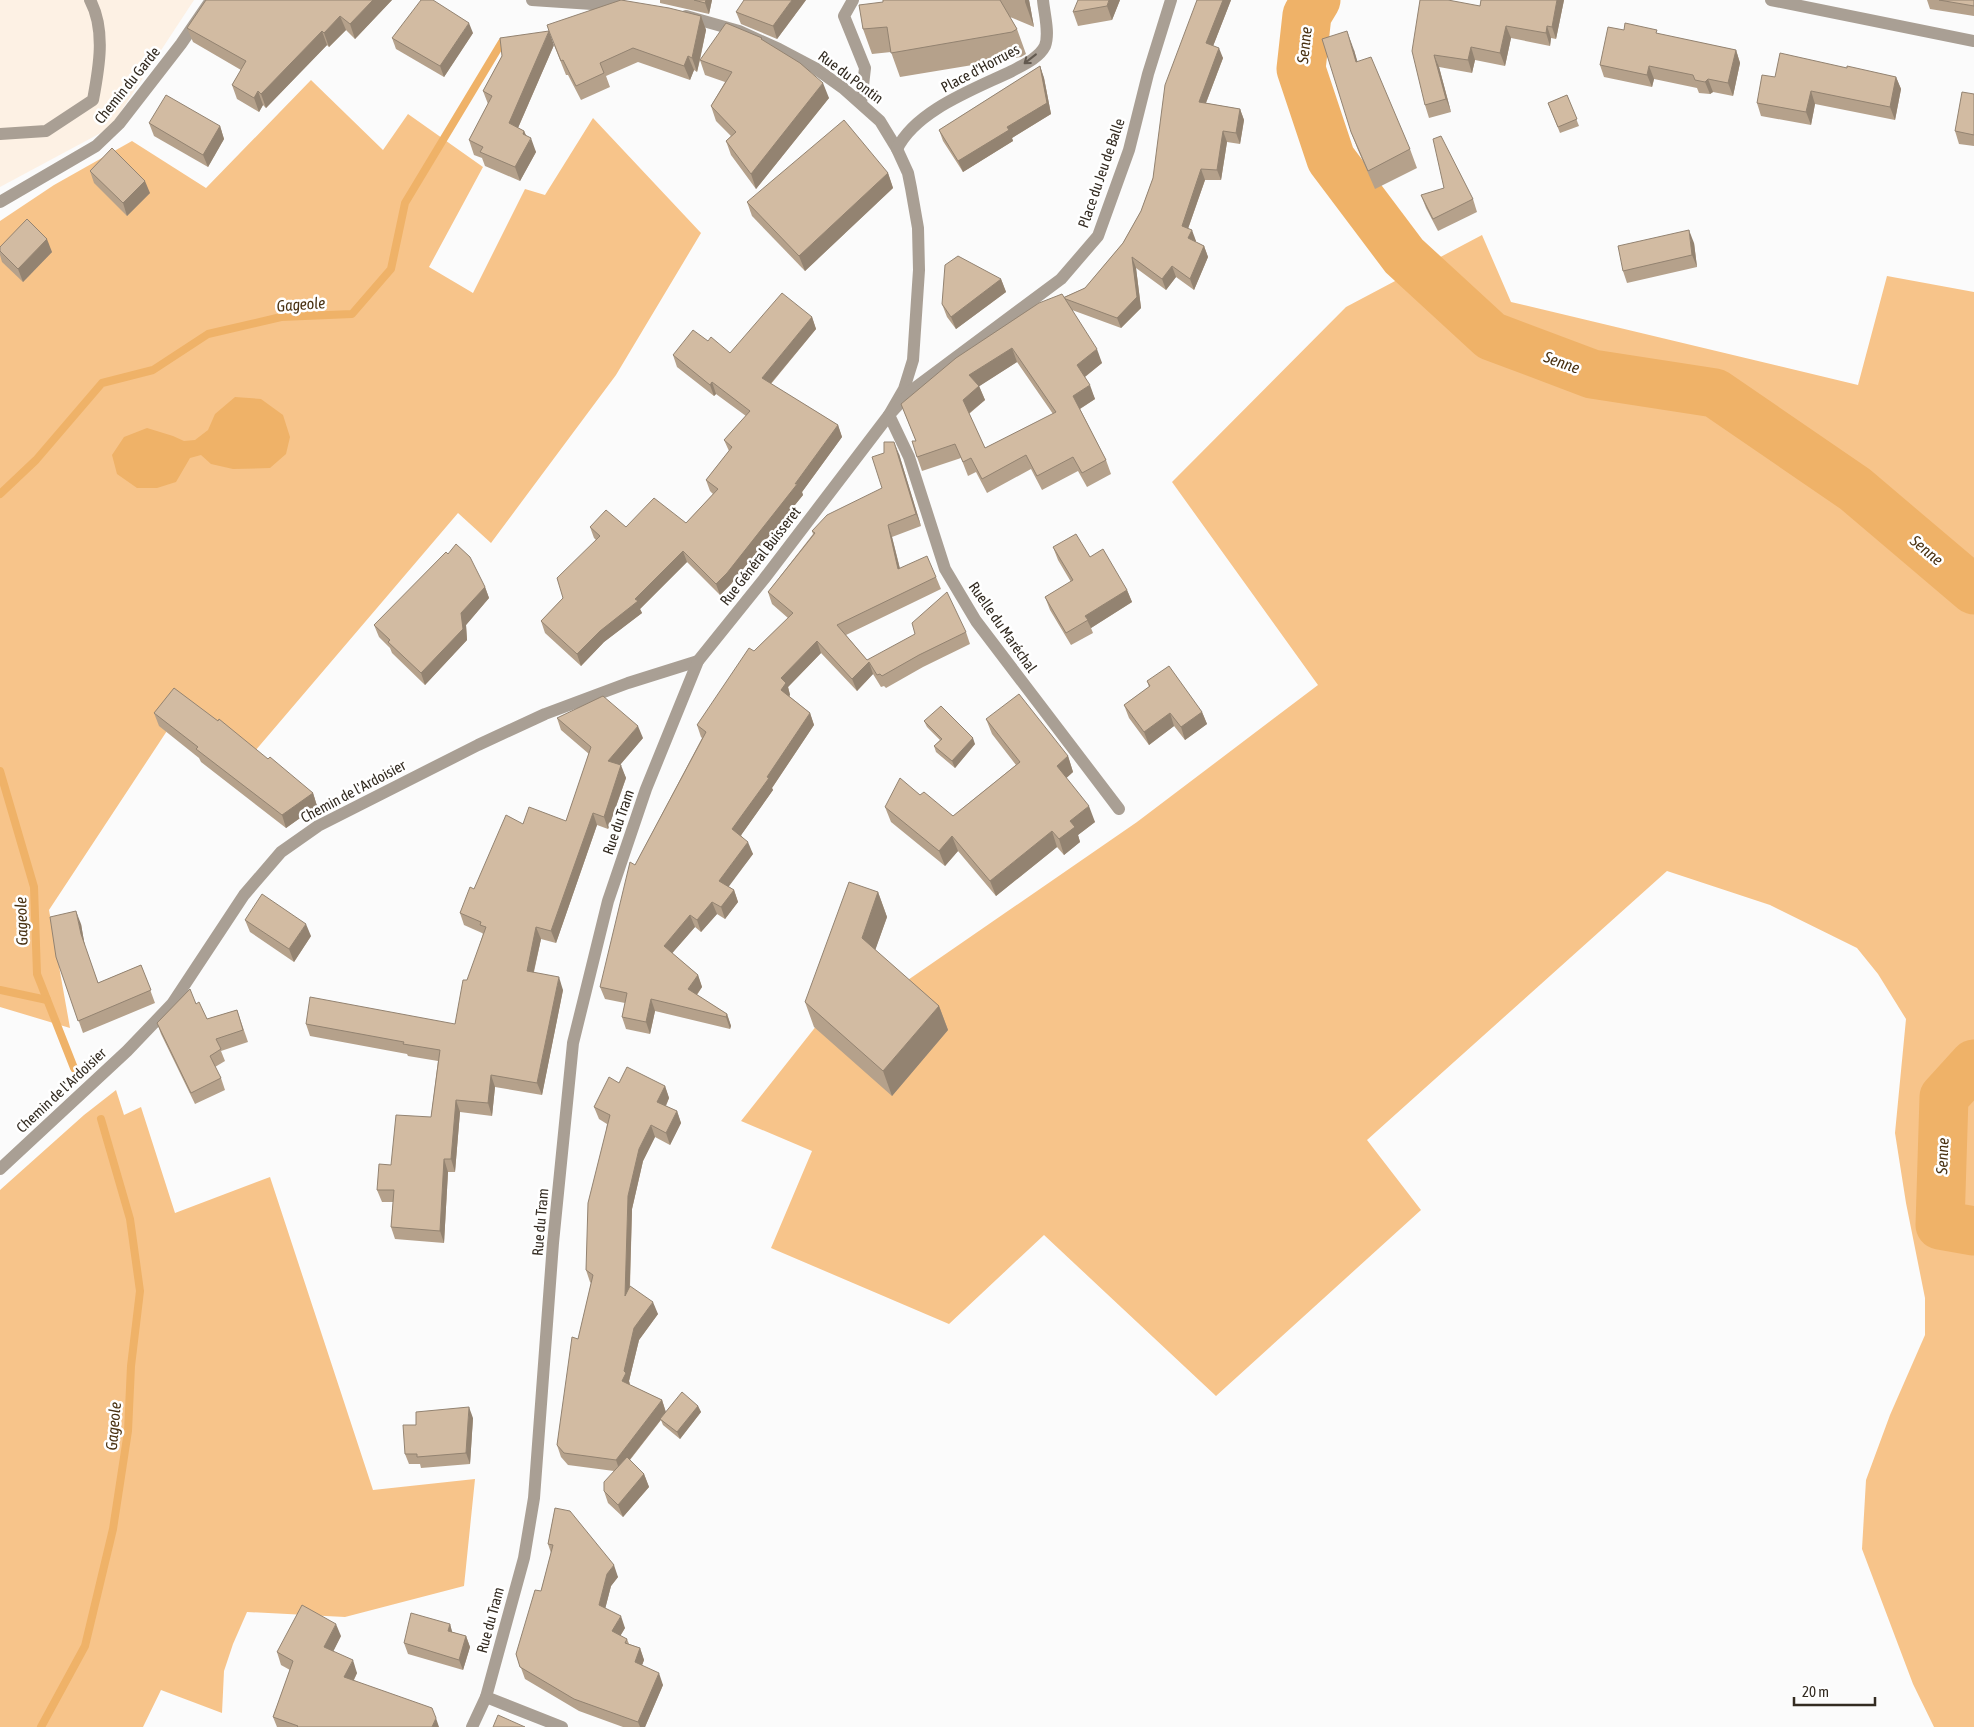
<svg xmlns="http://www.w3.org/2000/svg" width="1974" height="1727" viewBox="0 0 1974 1727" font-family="'Asap Condensed',sans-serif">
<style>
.built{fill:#fdf1e4}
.green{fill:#f7c48a}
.water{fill:#efb268}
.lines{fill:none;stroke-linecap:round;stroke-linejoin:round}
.stream{stroke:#efb268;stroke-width:8}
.river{stroke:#efb268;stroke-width:49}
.service{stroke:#a99f94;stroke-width:12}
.minor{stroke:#a99f94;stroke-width:12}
.tertiary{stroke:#a99f94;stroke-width:12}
.wall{fill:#b5a18b;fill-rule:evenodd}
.shaded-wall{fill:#938371}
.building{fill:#d2bba2;stroke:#938371;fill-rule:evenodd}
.oneway{stroke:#62594f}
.labels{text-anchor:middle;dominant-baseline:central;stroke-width:5;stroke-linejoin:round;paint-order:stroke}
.street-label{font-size:15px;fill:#332b21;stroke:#fff}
.water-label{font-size:16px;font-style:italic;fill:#493111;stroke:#fff}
</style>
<rect width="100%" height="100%" fill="#fbfbfb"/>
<polygon class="built" points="0,0 194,0 110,128 0,187"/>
<g class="green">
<polygon points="311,80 383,150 408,114 483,167 429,267 473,293 525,189 545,195 593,118 701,233 616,375 491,543 458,513 255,751 188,699 49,910 70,1028 0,1007 0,221 54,185 132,141 206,188"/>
<polygon points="1482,235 1511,302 1858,385 1887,276 1974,292 1974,1727 1934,1727 1913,1684 1862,1549 1866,1480 1890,1415 1925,1335 1925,1298 1906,1203 1895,1133 1906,1019 1878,974 1857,948 1770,905 1667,871 1367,1140 1421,1210 1216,1396 1044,1235 949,1324 771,1248 812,1151 741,1121 874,953 905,982 1137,822 1318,685 1172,482 1346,307"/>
<polygon points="116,1090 124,1115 141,1107 175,1213 270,1177 373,1490 475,1479 464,1586 345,1617 247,1612 233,1644 224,1671 222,1713 161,1690 143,1727 0,1727 0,1190 84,1115"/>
</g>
<polygon class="water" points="235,397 261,399 283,415 290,437 286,454 270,468 233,469 211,464 201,455 190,458 176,482 157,488 137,488 117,474 112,455 124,437 147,428 173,436 184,441 195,440 208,430 215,414"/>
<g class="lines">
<g class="stream">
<polyline points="0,494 36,460 102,383 153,370 208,334 281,317 352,314 391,269 405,203 502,42"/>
<polyline points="0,771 34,887 37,974 74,1068"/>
<polyline points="0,990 47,1000"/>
<polyline points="41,1727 85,1646 113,1529 128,1431 131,1366 140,1291 130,1219 101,1119"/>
</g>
<g class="river">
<polyline points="1316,0 1307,15 1301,69 1331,159 1404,256 1491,336 1592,374 1715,393 1855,489 1974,590"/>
<polyline points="1974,1064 1944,1097 1940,1225 1974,1231"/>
</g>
<g class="service">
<path d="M 0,134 L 46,131 L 93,100 C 99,68 106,30 90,0"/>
<polyline points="486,1697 562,1727"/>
</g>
<g class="minor">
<polyline points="532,0 622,6"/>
<polyline points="853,0 844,16 865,68 861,103"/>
<polyline points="686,16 739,31 779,49 815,68 843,88 880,121 897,149 908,173 911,188 918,228 919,270 913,360 904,389 889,415 909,457 945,569 976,621 1119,809"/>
<path d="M 897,149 C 916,110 975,89 1012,71 C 1023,65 1039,58 1045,46 C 1050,33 1044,13 1043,0"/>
<polyline points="0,202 96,146 119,124 181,44 211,0"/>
</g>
<g class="tertiary">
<polyline points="1771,0 1974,41"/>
<polyline points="0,1169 127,1051 172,1004 244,895 281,852 318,826 478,745 545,714 628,683 698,661"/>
<polyline points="472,1727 486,1697 524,1558 534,1498 553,1243 573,1043 608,901 646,789 698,661 764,579 889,415 912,390 1061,279 1098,236 1129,150 1148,74 1171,0"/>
</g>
</g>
<g class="wall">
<polygon points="206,0 392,0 355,39 346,30 329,47 327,45 266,108 263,105 259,112 237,99 232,85 241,70 193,42 187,28"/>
<polygon points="660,0 712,0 709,14 660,3"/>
<polygon points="806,0 777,39 741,24 736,12"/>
<polygon points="883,0 1029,0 1034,27 1010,17 1017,29 1026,54 1021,57 900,77 891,52 872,54 863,29 883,2"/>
<polygon points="1120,0 1112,20 1078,26 1073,12"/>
<path d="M 1197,0 L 1231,0 L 1213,46 L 1223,58 L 1206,103 L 1240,109 L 1244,120 L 1240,144 L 1227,142 L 1221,180 L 1205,180 L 1188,229 L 1196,241 L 1195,242 L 1204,246 L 1208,257 L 1194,290 L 1176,277 L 1166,290 L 1136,268 L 1141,308 L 1121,328 L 1072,310 L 1102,363 L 1085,377 L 1095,399 L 1080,409 L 1106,460 L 1111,474 L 1087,487 L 1078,471 L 1042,490 L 1031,469 L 987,493 L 976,472 L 968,476 L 961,458 L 922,471 L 917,457 L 916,441 L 901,404 L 1064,297 L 1085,288 L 1123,243 L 1141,211 L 1153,178 ZM 1017,362 L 1053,414 L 985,448 L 969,414 L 985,400 L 979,386 Z"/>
<polygon points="1420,0 1480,6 1481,0 1564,0 1556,39 1551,38 1550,46 1511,38 1505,66 1475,60 1472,73 1439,67 1451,112 1429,118 1425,105"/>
<polygon points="1927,0 1974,0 1974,16 1930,9"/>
<polygon points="701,16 706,30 700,60 762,38 763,41 829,98 756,189 731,155 726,141 731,136 716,121 711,106 725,82 705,75 700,60 697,72 694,70 690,80 638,62 606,76 610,87 581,100 568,75 566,75 554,45 518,128 524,131 526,135 536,152 520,181 485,166 482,158 474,155 469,140 488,104 483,91 502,56"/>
<polygon points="1624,30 1658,34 1736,50 1740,63 1733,96 1713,92 1710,94 1699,93 1697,88 1654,79 1652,87 1604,77 1600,65"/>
<polygon points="473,33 444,77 396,49 392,38"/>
<polygon points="1354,50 1357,61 1410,149 1417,168 1375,189 1358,150 1351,132"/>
<polygon points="1040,66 1044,78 1051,114 1012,138 1013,141 963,172 943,141 939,130"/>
<polygon points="1847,68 1896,77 1901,89 1895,120 1815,104 1811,125 1761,116 1757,103 1775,77"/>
<polygon points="1974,94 1974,146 1959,144 1955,131"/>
<polygon points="1567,95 1579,126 1560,133 1548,103"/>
<polygon points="149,123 220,126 224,139 208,167 154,136"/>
<polygon points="90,171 150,193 127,216 94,183"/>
<polygon points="888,173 893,188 805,271 752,216 747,202"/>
<polygon points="1421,195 1473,199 1477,212 1438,231 1426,208"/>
<polygon points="1694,243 1697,267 1627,283 1623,271"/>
<polygon points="0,247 52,252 23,282 2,262 0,255"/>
<polygon points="1001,279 1006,292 956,329 947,317 942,304"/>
<polygon points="812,317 816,329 771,384 838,425 842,437 802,492 803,495 731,584 720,595 687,562 640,609 642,613 604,642 581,666 545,633 541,621 563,598 596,540 594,538 590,527 626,527 686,523 713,494 710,491 706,480 729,451 724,440 746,416 716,394 714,396 677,367 673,355 708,341 730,353"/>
<polygon points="899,454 921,526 892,537 900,569 936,577 941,589 846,635 867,660 966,632 970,644 923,667 886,688 884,686 881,687 873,674 857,691 821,653 788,687 790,695 789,696 810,713 814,725 772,788 773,790 741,835 753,854 728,886 734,890 738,902 725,919 717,914 701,932 695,927 672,953 698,975 702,987 697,995 727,1014 731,1026 730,1029 655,1011 650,1034 626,1029 622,1017 625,1003 605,999 600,987 635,865 702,738 701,737 697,725 754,651 788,618 772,604 768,592 813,534 812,531 882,488"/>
<polygon points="1053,547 1090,557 1127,590 1132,602 1091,628 1093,633 1071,645 1050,610 1045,597 1071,582 1058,560"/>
<polygon points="485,587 489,598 466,625 467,640 425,685 392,653 390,648 379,637 374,625"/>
<polygon points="1147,681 1202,712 1207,724 1185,740 1174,726 1149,745 1129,718 1124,705 1149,687"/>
<polygon points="154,713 268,759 313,793 317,806 286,828 201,762 199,758 159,726"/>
<polygon points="557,718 643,738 620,765 626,778 608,829 597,825 556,943 541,939 534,972 563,990 542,1095 495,1087 492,1116 460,1112 455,1172 448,1172 444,1243 395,1239 391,1227 393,1202 382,1202 377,1190 391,1165 431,1117 438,1061 408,1056 407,1054 310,1036 306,1024 455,1024 483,934 482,933 464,925 460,913 474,889 523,824 566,821 589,754 561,730"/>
<polygon points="986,719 1068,756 1073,772 1066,778 1095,822 1078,835 1080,842 1064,855 1057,847 996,896 958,851 945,866 891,822 885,807 920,795 953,816 1016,765 992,734"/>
<polygon points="924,721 975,744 955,768 936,752 934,746 940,740 927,727"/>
<polygon points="878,892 887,917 875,950 939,1006 948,1030 892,1096 814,1027 805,1002"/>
<polygon points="245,920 311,936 294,962 250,932"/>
<polygon points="81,924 85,947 98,983 141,965 155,1003 83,1033 56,957"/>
<polygon points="196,1004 207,1019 237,1010 248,1042 221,1051 225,1061 215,1067 221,1078 225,1090 195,1104 161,1034 157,1023"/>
<polygon points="619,1083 665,1086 669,1098 666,1106 677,1111 681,1123 670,1145 655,1137 643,1161 632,1209 630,1288 658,1314 639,1340 629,1381 630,1385 662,1400 666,1412 698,1406 701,1412 680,1439 663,1425 661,1420 630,1460 644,1474 649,1487 623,1517 608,1503 604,1491 614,1471 568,1465 561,1457 557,1445 591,1283 590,1282 586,1270 607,1124 599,1119 594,1107"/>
<polygon points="473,1418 470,1464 421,1468 420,1464 409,1464 405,1454 416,1425"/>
<polygon points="555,1508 618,1577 611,1586 605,1609 625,1628 620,1636 627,1639 629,1644 640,1648 644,1660 642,1665 663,1685 645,1727 623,1727 579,1711 525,1679 516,1654 541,1591 551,1553 548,1544"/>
<polygon points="450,1624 452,1632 466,1636 470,1647 463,1670 408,1654 404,1643"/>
<polygon points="341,1636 333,1651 357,1673 354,1680 439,1727 277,1727 273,1717 290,1670 281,1665 277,1652"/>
</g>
<g class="shaded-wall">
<polygon points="373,0 392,0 355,39 350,24"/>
<polygon points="706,0 712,0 709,14 705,3"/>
<polygon points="792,0 806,0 777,39 773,26"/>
<polygon points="1025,0 1029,0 1034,27 1025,2"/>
<polygon points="1109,0 1120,0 1112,20 1107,6"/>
<polygon points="1223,0 1231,0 1210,54 1206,43"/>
<polygon points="1557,0 1564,0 1556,39 1552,27"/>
<polygon points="340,16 346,30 329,47 324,33"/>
<polygon points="701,16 706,30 697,72 692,58"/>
<polygon points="469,23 473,33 444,77 440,66"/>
<polygon points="1506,26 1511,38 1505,66 1500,53"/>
<polygon points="1547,26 1551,38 1550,46 1546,33"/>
<polygon points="322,31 327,45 266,108 261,94"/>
<polygon points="549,31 554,45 514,137 509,123"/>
<polygon points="1347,31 1354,50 1363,80 1356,62"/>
<polygon points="1471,47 1475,60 1472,73 1468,60"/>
<polygon points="1219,48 1223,58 1202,113 1199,102"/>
<polygon points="1736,50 1740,63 1733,96 1728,83"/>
<polygon points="1434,55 1439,67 1451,112 1446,99"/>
<polygon points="688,56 694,70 690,80 684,66"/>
<polygon points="1040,66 1044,78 1051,114 1012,138 1013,141 963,172 958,161 1007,127"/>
<polygon points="1649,66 1654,79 1652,87 1647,75"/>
<polygon points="1896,77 1901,89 1895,120 1890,107"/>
<polygon points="1708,79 1713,92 1710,94 1705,82"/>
<polygon points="823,83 829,98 756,189 751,174"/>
<polygon points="258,91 263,105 259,112 254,98"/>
<polygon points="1811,91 1815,104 1811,125 1806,112"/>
<polygon points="1240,109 1244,120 1240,144 1236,133"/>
<polygon points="220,126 224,139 208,167 203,155"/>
<polygon points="524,131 529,143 531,138 536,152 520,181 515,167 523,134"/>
<polygon points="1223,131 1227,142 1221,180 1217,170"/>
<polygon points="1201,169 1205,180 1185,237 1182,226"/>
<polygon points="888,173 893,188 805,271 799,256"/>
<polygon points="145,181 150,193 127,216 123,203"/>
<polygon points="1192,230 1196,241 1192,249 1188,238"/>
<polygon points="1689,230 1694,243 1697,267 1692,255"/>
<polygon points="47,239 52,252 23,282 18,269"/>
<polygon points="1204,246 1208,257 1194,290 1190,279"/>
<polygon points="1132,257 1136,268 1141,308 1121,328 1117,318"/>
<polygon points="1172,266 1176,277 1166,290 1162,279"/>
<polygon points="1001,279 1006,292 956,329 951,317"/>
<polygon points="812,317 816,329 766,389 762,378"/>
<polygon points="1012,348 1017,362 975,389 969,375"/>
<polygon points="1097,349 1102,363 1082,379 1077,365"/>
<polygon points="712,382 716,394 714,396 710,385"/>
<polygon points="1090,385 1095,399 1078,410 1073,396"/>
<polygon points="979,386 985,400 968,414 963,400"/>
<polygon points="838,425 842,437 802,492 803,495 731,584 720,595 716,584 795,484"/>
<polygon points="894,442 899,454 921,526 916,514"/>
<polygon points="888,525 892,537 903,581 898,569"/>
<polygon points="683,551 687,562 640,609 642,613 604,642 581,666 577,654 600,631 635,599"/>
<polygon points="485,587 489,598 466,625 467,640 425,685 421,673 461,613"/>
<polygon points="1127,590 1132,602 1091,628 1085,616"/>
<polygon points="817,641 821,653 788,687 790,695 785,702 781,690 781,678"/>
<polygon points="869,662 873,674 857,691 852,679"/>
<polygon points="1202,712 1207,724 1185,740 1181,727"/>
<polygon points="810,713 814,725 772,788 773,790 737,841 732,829"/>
<polygon points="1170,713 1174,726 1149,745 1144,732"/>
<polygon points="638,726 643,738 613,773 608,761"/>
<polygon points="973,738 975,744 955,768 952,761"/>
<polygon points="1068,756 1073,772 1062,782 1057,766"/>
<polygon points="621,765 626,778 608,829 604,817"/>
<polygon points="313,793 317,806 286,828 282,815"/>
<polygon points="1089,806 1095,822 1078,835 1080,842 1064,855 1059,839 1070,821"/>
<polygon points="593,813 597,825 556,943 551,931"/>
<polygon points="1052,831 1057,847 996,896 990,881"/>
<polygon points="952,836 958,851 945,866 939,851"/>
<polygon points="748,842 753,854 724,893 719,881"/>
<polygon points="734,890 738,902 725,919 721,907"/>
<polygon points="878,892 887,917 871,962 862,938"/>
<polygon points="712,902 717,914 701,932 697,920"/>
<polygon points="76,911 81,924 85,947 81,934"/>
<polygon points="690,915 695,927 668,958 664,946"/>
<polygon points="306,924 311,936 294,962 289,949"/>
<polygon points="536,927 541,939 531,983 527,971"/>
<polygon points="698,975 702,987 692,1001 688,989"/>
<polygon points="559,977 563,990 542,1095 537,1083"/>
<polygon points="651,999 655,1011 650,1034 646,1022"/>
<polygon points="939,1006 948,1030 892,1096 883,1071"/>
<polygon points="727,1014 731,1026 730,1029 726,1017"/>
<polygon points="491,1075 495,1087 492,1116 488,1103"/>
<polygon points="665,1086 669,1098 662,1114 657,1102"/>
<polygon points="456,1100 460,1112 455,1172 451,1159"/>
<polygon points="677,1111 681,1123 670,1145 666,1133"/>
<polygon points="651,1125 655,1137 643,1161 632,1209 629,1309 625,1296 628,1196 639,1149"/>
<polygon points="444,1159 448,1172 444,1243 440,1231"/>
<polygon points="653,1302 658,1314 639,1340 629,1381 630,1385 622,1381 624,1371 634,1328"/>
<polygon points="662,1400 666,1413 620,1472 616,1460"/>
<polygon points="698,1406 701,1412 680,1439 677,1432"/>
<polygon points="469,1407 473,1418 470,1464 466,1453"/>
<polygon points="644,1474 649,1487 623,1517 618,1505"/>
<polygon points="614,1565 618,1577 611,1586 603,1617 599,1605 607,1574"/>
<polygon points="621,1616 625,1628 616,1643 612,1631"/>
<polygon points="336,1624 341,1636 329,1660 324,1647"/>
<polygon points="450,1624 453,1635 448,1631"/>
<polygon points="466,1636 470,1647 463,1670 459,1660"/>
<polygon points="640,1648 644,1660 639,1673 635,1662"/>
<polygon points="353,1660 357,1673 349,1689 344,1677"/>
<polygon points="659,1673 663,1685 645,1727 640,1727 638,1722"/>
<polygon points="436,1718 439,1727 432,1727"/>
</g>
<g class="building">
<polygon points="206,0 373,0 350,24 340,16 324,33 322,31 261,94 258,91 254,98 232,85 246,61 187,28"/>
<polygon points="421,0 433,0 469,23 440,66 392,38"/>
<polygon points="621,0 669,8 701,16 692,58 688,56 684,66 633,48 600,63 604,73 576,86 563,60 561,61 549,31 509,123 524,131 523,134 531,138 515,167 480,152 483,147 469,140 492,96 483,91 502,56 500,38 549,31 547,25"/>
<polygon points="694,0 706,0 705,3"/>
<polygon points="744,0 792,0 773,26 736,12"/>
<polygon points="883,0 1000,0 1017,29 1012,32 891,53 887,27 863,29 859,5 883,2"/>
<polygon points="1078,0 1109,0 1107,6 1073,12"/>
<polygon points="1197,0 1223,0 1206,43 1219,48 1199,102 1240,109 1236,133 1223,131 1217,170 1201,169 1182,226 1192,230 1188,238 1204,246 1190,279 1172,266 1162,279 1132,257 1137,297 1117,318 1063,298 1085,288 1123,243 1141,211 1153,178 1165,85"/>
<polygon points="1420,0 1448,0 1480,6 1481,0 1557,0 1552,27 1547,26 1546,33 1506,26 1500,53 1471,47 1468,60 1434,55 1446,99 1425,105 1412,51"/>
<polygon points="1939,0 1974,0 1974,6"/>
<polygon points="726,23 762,38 761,39 800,63 823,83 751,174 726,141 736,132 711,106 732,72 700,60"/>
<polygon points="1625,23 1657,30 1656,33 1736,50 1728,83 1708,79 1705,82 1695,80 1693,75 1649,66 1647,75 1600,65 1608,27 1624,30"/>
<polygon points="1347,31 1356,62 1371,57 1410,149 1368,171 1351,132 1322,39"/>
<polygon points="1780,53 1847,68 1847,66 1896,77 1890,107 1811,91 1806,112 1757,103 1762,75 1775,77"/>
<polygon points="1040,66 1047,103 1007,127 1009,130 958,161 939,130"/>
<polygon points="1962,92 1974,94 1974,135 1955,131"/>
<polygon points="166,95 220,126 203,155 149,123"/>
<polygon points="1567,95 1577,119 1558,127 1548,103"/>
<polygon points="844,120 888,173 799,256 747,202"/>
<polygon points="1441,136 1473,199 1433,219 1421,195 1444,188 1433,139"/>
<polygon points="112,148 145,181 123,203 90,171"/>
<polygon points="27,219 47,239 18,269 0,251 0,247"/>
<polygon points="1689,230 1692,255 1623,271 1618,246"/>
<polygon points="958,256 1001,279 951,317 942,304 945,265"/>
<polygon points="782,293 812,317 762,378 838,425 795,484 798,483 727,573 716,584 683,551 635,599 638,601 600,631 577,654 541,621 563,598 557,578 600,536 590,527 606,510 626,527 654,498 686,523 718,489 706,480 732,447 724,440 750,411 712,382 710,385 673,355 693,330 708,341 711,337 730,353"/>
<path d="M 1062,294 L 1097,349 L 1077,365 L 1090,385 L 1073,396 L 1106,460 L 1082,473 L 1073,457 L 1037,476 L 1026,455 L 982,479 L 971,458 L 963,462 L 955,444 L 917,457 L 912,441 L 916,441 L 901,404 L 956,358 L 1039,303 ZM 1012,348 L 1056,412 L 985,448 L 963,400 L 979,386 L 969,375 Z"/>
<polygon points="884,442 894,442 916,514 888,525 898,569 927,556 936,577 837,625 867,660 915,634 912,623 947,592 966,632 919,655 882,676 880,674 877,675 869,662 852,679 817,641 781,678 786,683 781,690 810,713 767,777 769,778 732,829 748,842 719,881 734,890 721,907 712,902 697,920 690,915 664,946 698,975 688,989 727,1014 726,1017 651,999 646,1022 622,1017 627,993 600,987 630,862 635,865 706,732 697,725 749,648 754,651 793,613 768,592 815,533 812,531 827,515 882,488 872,457 884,453"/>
<polygon points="1076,534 1090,557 1103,549 1127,590 1085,616 1088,620 1066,633 1045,597 1073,580 1053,547"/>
<polygon points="456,544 470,557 485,587 461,613 463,629 421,673 388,642 390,640 374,625 446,552 448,554"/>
<polygon points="1169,666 1202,712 1181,727 1170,713 1144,732 1124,705 1150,686 1147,681"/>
<polygon points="174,688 218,721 219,719 268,759 270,757 313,793 282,815 196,749 198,747 154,713"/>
<polygon points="1019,694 1068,756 1057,766 1089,806 1070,821 1075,827 1059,839 1052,831 990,881 952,836 939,851 885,807 900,778 920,795 924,792 953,816 1020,762 986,719"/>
<polygon points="603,696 638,726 608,761 621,765 604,817 593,813 551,931 536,927 527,971 559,977 537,1083 491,1075 488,1103 456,1100 451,1159 444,1159 440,1231 391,1227 394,1190 377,1190 379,1164 391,1165 396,1115 431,1117 440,1050 403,1044 404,1042 306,1024 310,997 455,1024 463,980 467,980 486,927 480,925 481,922 460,913 470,887 474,889 506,815 523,824 529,807 566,821 591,747 557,718"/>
<polygon points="941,706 973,738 952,761 934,746 942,739 924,721"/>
<polygon points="849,882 878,892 862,938 939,1006 883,1071 805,1002"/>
<polygon points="262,894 306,924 289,949 245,920"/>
<polygon points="76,911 81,934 98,983 141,965 151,990 78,1021 56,957 50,917"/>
<polygon points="190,989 196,1004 199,1002 207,1019 237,1010 243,1030 216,1039 221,1049 210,1056 221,1078 191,1093 157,1023"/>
<polygon points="627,1067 665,1086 657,1102 677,1111 666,1133 651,1125 639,1149 628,1196 625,1296 630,1286 653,1302 634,1328 624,1371 626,1373 622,1381 662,1400 616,1460 564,1453 557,1445 572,1337 578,1339 593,1275 586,1270 588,1203 610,1115 594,1107 609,1077 619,1083"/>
<polygon points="682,1392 698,1406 677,1432 660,1419"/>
<polygon points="469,1407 466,1453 417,1457 417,1454 405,1454 403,1425 416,1425 416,1412"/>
<polygon points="627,1457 644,1474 618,1505 604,1491 604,1482"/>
<polygon points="555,1508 570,1511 614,1565 607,1574 599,1605 621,1616 612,1631 627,1639 625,1643 640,1648 635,1662 659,1673 638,1722 574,1699 520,1667 516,1654 535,1590 541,1591 553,1545 548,1544"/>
<polygon points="302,1605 336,1624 324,1647 353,1660 344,1677 432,1708 436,1718 432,1727 297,1727 298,1726 273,1717 293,1661 277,1652"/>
<polygon points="411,1613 450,1624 448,1631 466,1636 459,1660 404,1643"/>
<polygon points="498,1715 525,1727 493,1727"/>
</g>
<defs><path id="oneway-shaft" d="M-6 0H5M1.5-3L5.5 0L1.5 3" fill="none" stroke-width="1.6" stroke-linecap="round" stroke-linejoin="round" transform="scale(1.25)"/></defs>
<use class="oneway" href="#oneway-shaft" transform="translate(1030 59) rotate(142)"/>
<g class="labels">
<g class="street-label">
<text transform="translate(980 68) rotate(-28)">Place d'Horrues</text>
<text transform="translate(851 77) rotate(37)">Rue du Pontin</text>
<text transform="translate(127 85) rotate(-51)">Chemin du Garde</text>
<text transform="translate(1101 173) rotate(-71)">Place du Jeu de Balle</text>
<text transform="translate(760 556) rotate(-52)">Rue Général Buisseret</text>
<text transform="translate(1003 627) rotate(55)">Ruelle du Maréchal</text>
<text transform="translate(353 791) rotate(-28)">Chemin de l'Ardoisier</text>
<text transform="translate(618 822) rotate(-71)">Rue du Tram</text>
<text transform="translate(61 1090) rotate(-43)">Chemin de l'Ardoisier</text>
<text transform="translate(540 1222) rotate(-85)">Rue du Tram</text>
<text transform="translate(490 1620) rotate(-75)">Rue du Tram</text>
</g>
<g class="water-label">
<text transform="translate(1304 45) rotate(-84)">Senne</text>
<text transform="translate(301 304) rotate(-4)">Gageole</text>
<text transform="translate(1562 362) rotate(20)">Senne</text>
<text transform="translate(1927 550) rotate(40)">Senne</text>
<text transform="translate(21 921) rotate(-92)">Gageole</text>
<text transform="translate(1942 1156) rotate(-88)">Senne</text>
<text transform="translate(113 1426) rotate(-85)">Gageole</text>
</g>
</g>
<path d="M1794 1697v8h81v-8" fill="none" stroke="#332b21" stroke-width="2.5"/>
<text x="1802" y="1697" font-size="15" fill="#332b21" stroke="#ffffff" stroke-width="4" paint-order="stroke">20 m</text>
</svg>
